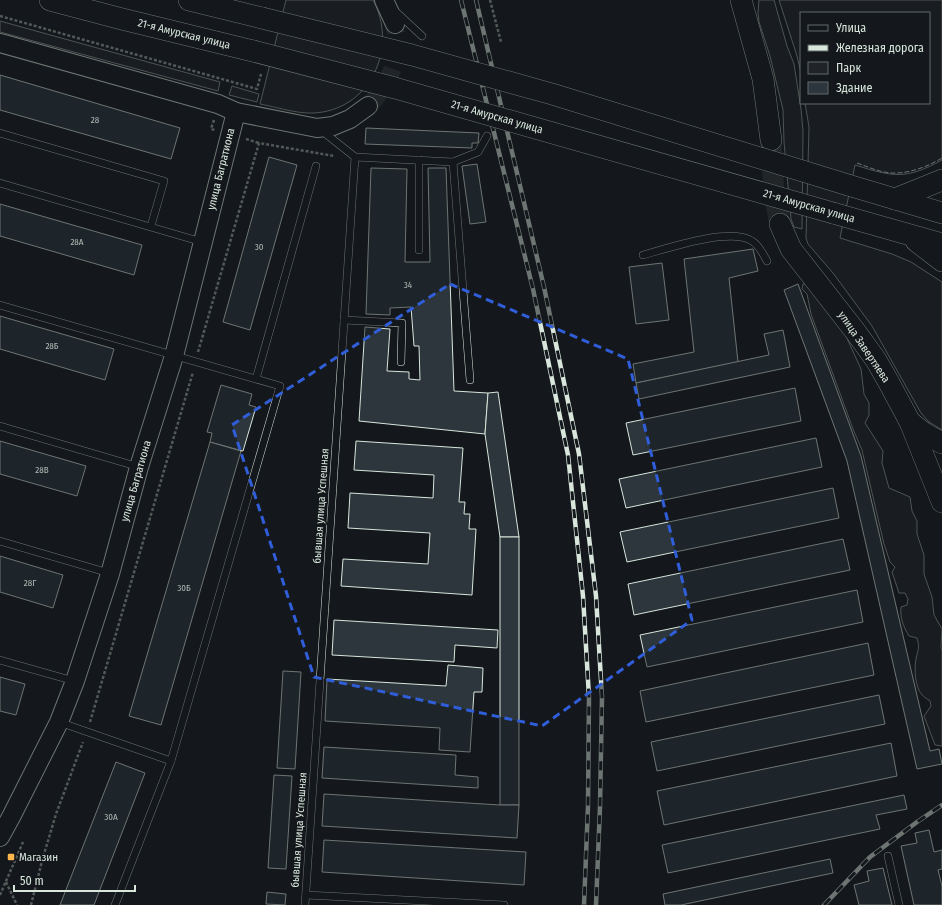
<svg xmlns="http://www.w3.org/2000/svg" width="942" height="905" viewBox="0 0 942 905" font-family="'Fira Sans Condensed',sans-serif">
<style>
.green{fill:#202428;stroke:#939e99}
.building{fill:#2c363c;stroke:#d8e6dc}
.lines{fill:none;stroke-linecap:round;stroke-linejoin:round}
.tertiary-tunnel{stroke:#313739;stroke-width:18;stroke-dasharray:18 9;stroke-linecap:butt}
.secondary-tunnel{stroke:#313739;stroke-width:21;stroke-dasharray:21 10;stroke-linecap:butt}
.service-casing{stroke:#d8e6dc;stroke-width:8}
.tertiary-casing{stroke:#d8e6dc;stroke-width:20}
.secondary-casing{stroke:#d8e6dc;stroke-width:22}
.path{stroke:#9da8a2;stroke-width:2.5;stroke-dasharray:3 2;stroke-linecap:butt}
.service{stroke:#14181c;stroke-width:7}
.tertiary{stroke:#14181c;stroke-width:18}
.secondary{stroke:#14181c;stroke-width:21}
.rail-casing{stroke:#d8e6dc;stroke-width:4.5}
.rail{stroke:#14181c;stroke-width:3;stroke-dasharray:9;stroke-linecap:butt}
.secondary-bridge-casing{stroke:#d8e6dc;stroke-width:22;stroke-linecap:butt}
.secondary-bridge{stroke:#14181c;stroke-width:21}
.fence{stroke:#d8e6dc;stroke-width:1;stroke-dasharray:5 2;stroke-linecap:butt}
.marked{fill:none;stroke:#305dd8;stroke-width:3;stroke-dasharray:8 5;stroke-linejoin:round}
.poi-dot{fill:#ffb74d;stroke:#14181c;stroke-width:1.5}
.labels{text-anchor:middle;dominant-baseline:central;stroke-width:3;stroke-linejoin:round;paint-order:stroke}
.number-label{font-size:9px;fill:#adbab4}
.street-label{font-size:11px;fill:#d8e6dc;stroke:#14181c}
.poi-label{font-size:11px;fill:#d8e6dc;stroke:#14181c;text-anchor:start}
</style>
<rect width="100%" height="100%" fill="#14181c"/>
<g class="green">
<path d="M 286,0 L 373,0 C 397,44 374,103 323,112 C 302,116 281,108 260,104 Z"/>
<polygon points="759,0 774,0 787,46 794,64 801,109 803,131 802,229 794,227 791,219 784,142 783,110 770,56 759,22 758,13"/>
<path d="M 779,0 L 942,0 L 942,160 C 906,180 893,177 855,165 L 840,238 L 892,254 L 911,262 L 942,282 L 942,430 L 929,422 L 921,413 L 872,326 L 833,273 L 808,244 L 806,238 L 809,127 L 805,103 L 929,103 L 929,13 L 801,13 L 801,73 L 797,56 Z"/>
<polygon points="0,21 220,82 218,91 0,32"/>
<polygon points="232,86 259,94 257,102 229,95"/>
<path d="M 803,284 L 806,284 L 845,334 L 861,369 L 864,394 L 869,403 L 869,415 L 865,423 L 883,451 L 882,463 L 889,488 L 910,497 L 912,511 L 917,521 L 917,534 L 924,555 L 924,574 L 932,597 L 934,615 L 942,629 L 941,647 L 942,651 L 942,746 L 935,745 L 924,716 L 931,706 L 930,701 C 927,699 924,697 922,695 C 915,687 914,669 916,659 C 918,648 920,649 917,638 L 909,636 C 903,626 900,618 901,607 L 907,605 L 908,599 L 905,593 L 899,593 L 892,572 L 895,567 L 890,562 L 884,544 L 862,450 L 853,429 L 811,314 L 807,294 L 802,289 Z"/>
</g>
<g class="building">
<polygon points="0,75 180,128 171,159 0,110"/>
<polygon points="366,128 479,133 478,143 472,143 472,148 365,144"/>
<polygon points="269,157 297,165 250,330 223,322"/>
<polygon points="477,164 486,222 470,224 462,166"/>
<polygon points="371,168 407,169 405,262 430,262 428,168 446,168 454,391 488,393 485,434 359,421 365,327 390,329 387,371 409,372 409,379 420,380 419,346 414,346 411,307 390,308 390,315 366,314"/>
<polygon points="0,204 142,245 134,275 0,236"/>
<polygon points="753,249 758,271 729,278 738,362 636,383 633,364 694,352 684,259"/>
<polygon points="662,263 669,320 636,324 629,267"/>
<polygon points="798,284 861,456 930,751 939,749 942,764 917,769 847,461 784,290"/>
<polygon points="0,316 114,349 105,380 0,349"/>
<polygon points="783,330 790,367 639,399 636,383 769,355 764,334"/>
<polygon points="221,385 252,394 249,405 256,407 243,451 210,442 212,433 207,432"/>
<polygon points="795,388 801,421 633,455 626,423"/>
<polygon points="498,392 519,537 500,537 485,434 488,393"/>
<polygon points="816,438 822,467 626,508 619,479"/>
<polygon points="0,441 86,466 77,496 0,474"/>
<polygon points="356,441 463,448 459,502 465,502 464,514 470,514 469,529 476,529 472,595 341,586 343,559 428,564 430,533 348,528 350,493 433,498 434,475 354,470"/>
<polygon points="210,442 241,451 161,725 129,716"/>
<polygon points="833,488 839,518 627,562 620,532"/>
<rect x="500" y="537" width="19" height="268"/>
<polygon points="843,539 850,570 634,615 628,584"/>
<polygon points="0,556 63,575 53,608 0,592"/>
<polygon points="857,590 863,622 647,667 640,635"/>
<polygon points="334,620 498,630 497,648 455,645 454,662 332,655"/>
<polygon points="868,643 874,675 646,722 640,691"/>
<polygon points="448,665 483,668 482,692 474,692 470,752 439,750 440,728 325,721 327,679 446,686"/>
<polygon points="283,671 301,672 295,769 277,768"/>
<polygon points="0,677 25,684 16,715 0,711"/>
<polygon points="879,695 885,724 657,771 651,742"/>
<polygon points="891,743 897,776 664,825 657,791"/>
<polygon points="324,747 456,755 455,775 478,777 478,788 322,778"/>
<polygon points="116,762 145,773 94,905 60,905"/>
<polygon points="274,775 292,776 286,869 268,868"/>
<polygon points="324,794 500,805 519,805 517,838 322,826"/>
<polygon points="904,795 907,809 876,815 880,829 668,873 662,845"/>
<polygon points="929,830 934,852 942,850 942,869 938,870 942,886 942,905 914,905 901,846 917,843 915,833"/>
<polygon points="324,840 526,852 524,885 322,872"/>
<polygon points="830,859 833,873 681,905 665,905 663,894"/>
<polygon points="883,868 892,905 859,905 854,885 869,881 867,871"/>
<polygon points="267,892 286,894 285,905 266,904"/>
</g>
<g class="lines">
<path class="tertiary-tunnel" d="M 368,106 C 384,91 396,69 397,46 C 397,39 395,31 395,24"/>
<polyline class="secondary-tunnel" points="771,140 774,194 780,224"/>
<g class="service-casing">
<g id="service">
<polyline points="395,11 422,36"/>
<polyline points="0,133 164,181 151,226"/>
<polyline points="355,157 453,162 470,380"/>
<polyline points="453,162 478,152 487,136"/>
<polyline points="0,183 202,242"/>
<polyline points="419,250 419,160"/>
<path d="M 643,255 C 668,248 730,227 752,241 C 759,245 763,254 767,261"/>
<polyline points="0,305 280,386 171,761 115,905"/>
<polyline points="344,320 402,323 401,362"/>
<polyline points="256,379 316,166"/>
<polyline points="0,426 139,467"/>
<polyline points="0,541 109,573"/>
<polyline points="0,660 74,681"/>
<polyline points="59,722 171,761"/>
<polyline points="888,856 899,905"/>
<polyline points="306,895 504,905"/>
<polyline points="305,905 355,157 321,130"/>
</g>
</g>
<g class="tertiary-casing">
<g id="tertiary">
<polyline points="384,0 395,24"/>
<polyline points="0,43 218,104 236,112 317,128 333,126 350,119 368,106"/>
<polyline points="0,837 11,817 59,722 75,681 110,574 139,467 174,356 236,112"/>
</g>
</g>
<g class="secondary-casing">
<g id="secondary">
<polyline points="50,0 122,19 253,51"/>
<polyline points="189,0 262,18"/>
<polyline points="741,0 763,79 771,140"/>
<polyline points="848,185 942,213"/>
<polyline points="895,199 942,180"/>
<polyline points="833,213 942,244"/>
<polyline points="780,224 791,249 855,331 876,360 888,381 910,422 942,502"/>
<polyline points="916,241 942,261"/>
<polyline points="910,422 924,433 942,443"/>
</g>
</g>
<g class="path">
<polyline points="490,0 501,42"/>
<polyline points="0,16 257,89 261,74"/>
<polyline points="214,120 211,129 215,130"/>
<polyline points="246,139 259,143"/>
<polyline points="198,352 259,143 334,156"/>
<polyline points="90,722 193,372"/>
<polyline points="6,882 17,905"/>
<polyline points="0,895 23,842"/>
<polyline points="31,905 42,861 56,814 83,742"/>
</g>
<use href="#service" class="service"/>
<use href="#tertiary" class="tertiary"/>
<use href="#secondary" class="secondary"/>
<g class="rail-casing">
<g id="rail">
<polyline points="461,0 533,289 568,455 583,596 589,697 588,806 584,905"/>
<polyline points="476,0 544,287 579,454 596,596 602,697 600,807 596,905"/>
<polyline points="824,905 870,857 917,822 942,805"/>
</g>
</g>
<use href="#rail" class="rail"/>
<g class="secondary-bridge-casing">
<g id="secondary-bridge">
<polyline points="262,18 412,55 552,94 848,185"/>
<polyline points="253,51 395,88 833,213"/>
</g>
</g>
<use href="#secondary-bridge" class="secondary-bridge"/>
<path class="fence" d="M 857,163 C 868,167 879,172 891,173 C 908,174 927,167 942,158"/>
</g>
<path d="M0 0H942V905H0ZM 450,284 L 628,359 L 692,620 L 542,726 L 314,677 L 232,425 Z" fill="#14181c" fill-opacity=".55" fill-rule="evenodd"/>
<path class="marked" d="M 450,284 L 628,359 L 692,620 L 542,726 L 314,677 L 232,425 Z"/>
<rect class="poi-dot" x="7" y="853" width="8" height="8" rx="2"/>
<g class="labels">
<g class="number-label">
<text x="95" y="120">28</text>
<text x="77" y="242">28А</text>
<text x="259" y="247">30</text>
<text x="408" y="285">34</text>
<text x="52" y="346">28Б</text>
<text x="42" y="470">28В</text>
<text x="30" y="583">28Г</text>
<text x="184" y="588">30Б</text>
<text x="111" y="817">30А</text>
</g>
<g class="street-label">
<text transform="translate(184 34) rotate(14)">21-я Амурская улица</text>
<text transform="translate(497 117) rotate(16)">21-я Амурская улица</text>
<text transform="translate(221 169) rotate(-76)">улица Багратиона</text>
<text transform="translate(809 206) rotate(16)">21-я Амурская улица</text>
<text transform="translate(864 347) rotate(56)">улица Завертяева</text>
<text transform="translate(136 481) rotate(-74)">улица Багратиона</text>
<text transform="translate(321 506) rotate(-86)">бывшая улица Успешная</text>
<text transform="translate(299 830) rotate(-86)">бывшая улица Успешная</text>
</g>
<g class="poi-label">
<text x="19" y="857">Магазин</text>
</g>
</g>
<rect x="800" y="12" width="130" height="92" fill="#14181c" stroke="#626a69"/>
<rect x="808" y="25" width="20" height="6" fill="#14181c" stroke="#626a69"/>
<text x="836" y="32" font-size="12" fill="#d8e6dc">Улица</text>
<rect x="808" y="45" width="20" height="6" fill="#d8e6dc" stroke="#626a69"/>
<text x="836" y="52" font-size="12" fill="#d8e6dc">Железная дорога</text>
<rect x="808" y="62" width="20" height="12" fill="#202428" stroke="#626a69"/>
<text x="836" y="72" font-size="12" fill="#d8e6dc">Парк</text>
<rect x="808" y="82" width="20" height="12" fill="#2c363c" stroke="#626a69"/>
<text x="836" y="92" font-size="12" fill="#d8e6dc">Здание</text>
<path d="M14 885v6h121v-6" fill="none" stroke="#d8e6dc" stroke-width="2"/>
<text x="20" y="885" font-size="12" fill="#d8e6dc" stroke="#14181c" stroke-width="3" paint-order="stroke">50 m</text>
</svg>
